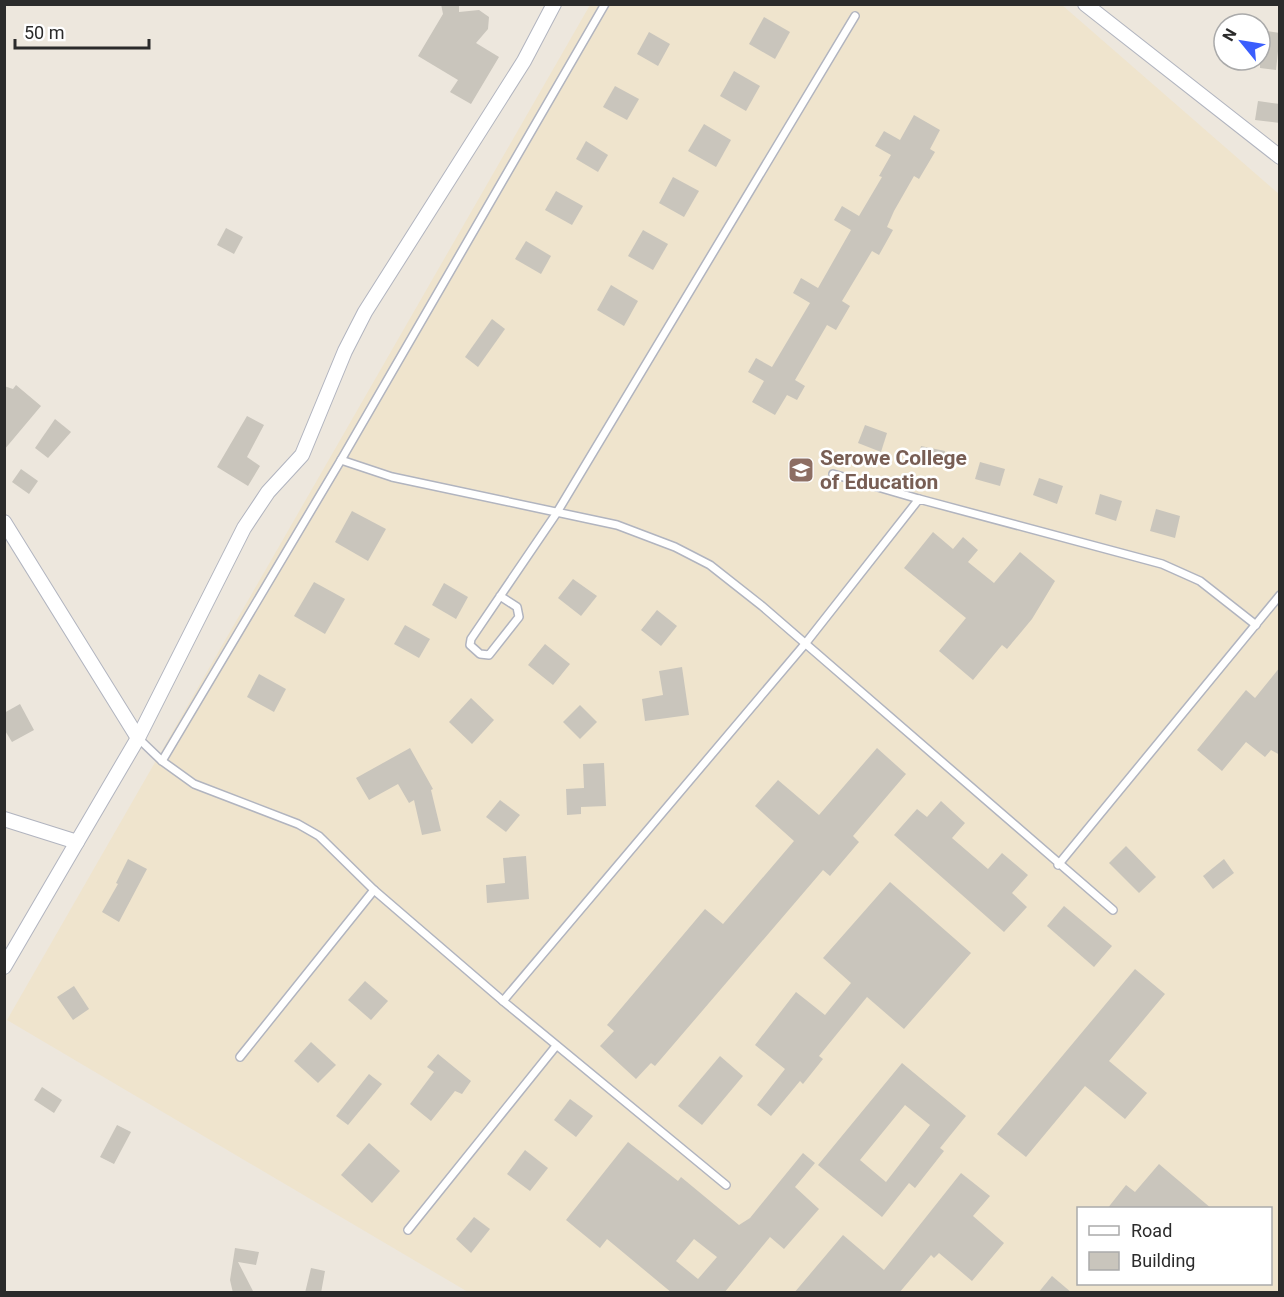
<svg xmlns="http://www.w3.org/2000/svg" width="1284" height="1297" viewBox="0 0 1284 1297" font-family="Roboto,sans-serif">
<style>
.education{fill:#efe4cd;fill-rule:evenodd}
.building{fill:#c9c5bc;fill-rule:evenodd}
.lines{fill:none;stroke-linecap:round;stroke-linejoin:round}
.lane-casing{stroke:#b1b4bf;stroke-width:10}
.street-casing{stroke:#b1b4bf;stroke-width:16}
.lane{stroke:#fff;stroke-width:7}
.street{stroke:#fff;stroke-width:14}
.labels{text-anchor:middle;dominant-baseline:central;stroke-width:5;stroke-linejoin:round;paint-order:stroke}
.education-label{font-size:21px;font-weight:bold;fill:#785e54;stroke:#fff;text-anchor:start}
</style>
<rect width="100%" height="100%" fill="#ede7dd"/>
<path class="education" d="M 590,5 L 1062,5 L 1279,194 L 1279,1292 L 468,1292 L 7,1020 ZM 1078,1208 L 1270,1208 L 1270,1284 L 1078,1284 Z"/>
<g class="building">
<polygon points="441,4 459,4 459,12 479,10 489,17 488,29 476,43 499,57 471,104 450,92 458,80 418,56 443,14"/>
<polygon points="764,17 790,32 775,59 749,44"/>
<polygon points="1260,30 1280,33 1276,70 1260,68"/>
<polygon points="649,32 670,44 658,66 637,54"/>
<polygon points="734,71 760,86 746,111 720,96"/>
<polygon points="615,86 639,99 627,120 603,107"/>
<polygon points="1258,101 1280,104 1280,123 1255,120"/>
<polygon points="914,115 940,130 930,149 935,152 919,179 914,176 894,211 887,227 893,230 879,255 872,251 842,301 850,306 836,330 827,325 795,380 805,386 797,400 787,395 775,415 752,402 764,381 748,372 756,358 772,367 810,303 793,293 801,278 818,288 851,230 834,220 842,206 859,216 882,177 879,176 891,155 875,146 884,131 900,140"/>
<polygon points="704,124 731,140 716,167 688,151"/>
<polygon points="586,141 608,155 598,172 576,159"/>
<polygon points="673,177 699,191 684,217 659,203"/>
<polygon points="556,191 583,206 572,225 545,210"/>
<polygon points="226,228 243,237 234,254 217,245"/>
<polygon points="643,230 668,244 653,270 628,256"/>
<polygon points="526,241 551,256 541,274 515,259"/>
<polygon points="611,285 638,301 624,326 597,310"/>
<polygon points="492,319 505,329 478,367 465,357"/>
<polygon points="16,385 41,406 4,450 4,386 13,389"/>
<polygon points="247,416 264,425 247,457 260,466 248,486 217,467"/>
<polygon points="55,419 71,432 48,458 35,448"/>
<polygon points="865,425 887,433 881,452 858,443"/>
<polygon points="921,446 945,451 941,467 918,461"/>
<polygon points="980,462 1005,469 1000,486 975,479"/>
<polygon points="21,469 38,481 29,494 12,482"/>
<polygon points="1039,478 1063,486 1057,504 1033,495"/>
<polygon points="1100,494 1122,501 1116,521 1095,514"/>
<polygon points="1156,509 1180,516 1175,538 1150,531"/>
<polygon points="352,511 386,529 368,561 335,542"/>
<polygon points="933,532 953,549 963,537 978,550 968,562 994,583 1020,552 1055,581 1032,619 1007,649 1002,645 973,680 939,651 966,618 904,568"/>
<polygon points="573,579 597,596 581,616 558,598"/>
<polygon points="314,582 345,599 325,634 294,616"/>
<polygon points="444,583 468,597 456,619 432,605"/>
<polygon points="657,610 677,626 661,646 641,630"/>
<polygon points="405,625 430,639 419,658 394,644"/>
<polygon points="545,644 570,664 553,685 528,665"/>
<polygon points="682,667 689,715 645,721 642,699 663,695 659,671"/>
<polygon points="1280,667 1280,755 1271,750 1265,757 1246,742 1222,771 1197,750 1246,690 1255,698"/>
<polygon points="259,674 286,689 274,712 247,697"/>
<polygon points="471,698 494,720 472,744 449,722"/>
<polygon points="20,704 34,730 12,742 4,729 4,713"/>
<polygon points="580,705 597,722 580,739 563,722"/>
<polygon points="410,748 433,789 431,790 441,831 422,835 414,800 409,803 398,784 369,800 356,778"/>
<polygon points="877,748 906,774 853,836 859,842 830,876 823,870 655,1066 651,1063 636,1079 600,1046 614,1031 607,1025 705,909 723,924 794,841 755,806 778,780 819,815"/>
<polygon points="604,763 606,806 581,807 581,814 567,815 566,789 584,788 583,764"/>
<polygon points="500,800 520,815 506,832 486,817"/>
<polygon points="941,801 965,823 952,838 988,869 1002,853 1028,875 1012,893 1027,907 1004,932 894,835 917,809 927,817"/>
<polygon points="1126,846 1156,877 1139,893 1109,863"/>
<polygon points="526,856 529,899 487,903 486,885 505,883 503,858"/>
<polygon points="128,859 147,869 119,922 102,912 118,884 116,883"/>
<polygon points="1224,859 1234,873 1213,889 1203,876"/>
<polygon points="890,882 971,953 904,1029 867,997 819,1056 823,1059 803,1084 800,1081 771,1116 757,1105 785,1069 755,1045 796,992 825,1015 851,983 823,958"/>
<polygon points="1064,906 1112,946 1094,967 1047,926"/>
<polygon points="1135,969 1165,994 1109,1061 1147,1093 1125,1119 1085,1086 1026,1157 997,1134"/>
<polygon points="365,981 388,1001 371,1020 348,1000"/>
<polygon points="74,986 89,1009 73,1020 57,997"/>
<polygon points="311,1042 336,1065 318,1083 294,1061"/>
<polygon points="438,1054 471,1081 462,1094 455,1091 431,1121 410,1104 434,1072 427,1067"/>
<polygon points="720,1056 743,1076 702,1125 678,1106"/>
<path d="M 902,1063 L 966,1116 L 940,1148 L 944,1151 L 915,1188 L 909,1183 L 882,1217 L 818,1165 ZM 905,1105 L 930,1125 L 886,1182 L 860,1160 Z"/>
<polygon points="369,1074 382,1084 348,1125 336,1116"/>
<polygon points="42,1087 62,1100 54,1113 34,1100"/>
<polygon points="570,1099 593,1116 576,1137 554,1120"/>
<polygon points="117,1125 131,1132 114,1164 100,1157"/>
<path d="M 628,1142 L 678,1181 L 681,1177 L 739,1225 L 750,1218 L 803,1153 L 815,1163 L 795,1187 L 819,1209 L 784,1249 L 770,1237 L 724,1293 L 672,1293 L 607,1239 L 600,1248 L 566,1220 ZM 694,1239 L 717,1257 L 698,1279 L 676,1261 Z"/>
<polygon points="369,1143 400,1171 372,1203 341,1175"/>
<polygon points="525,1150 548,1168 530,1191 507,1174"/>
<polygon points="1159,1164 1212,1209 1107,1209 1126,1185 1135,1192"/>
<polygon points="961,1173 990,1196 973,1216 1004,1243 972,1281 939,1253 934,1258 931,1255 899,1293 794,1293 843,1235 884,1270"/>
<polygon points="474,1217 490,1229 471,1253 456,1239"/>
<polygon points="235,1248 259,1252 256,1265 238,1262 254,1293 233,1293 230,1280"/>
<polygon points="311,1268 325,1271 321,1293 305,1293"/>
<polygon points="1052,1276 1072,1293 1038,1293"/>
</g>
<g class="lines">
<g class="lane-casing">
<g id="lane">
<polyline points="341,460 392,477 617,525 675,547 710,565 762,606 1113,910"/>
<polyline points="833,474 919,499"/>
<polyline points="500,596 517,607 519,617 489,655 480,654 470,645 471,639 556,514 855,16"/>
<polyline points="138,738 162,761 194,784 298,824 319,836 374,890 503,1001 726,1185"/>
<polyline points="162,761 341,460 605,4"/>
<polyline points="1058,865 1280,595"/>
<polyline points="503,1001 805,644 919,499 1162,564 1200,581 1256,625"/>
<polyline points="240,1057 374,890"/>
<polyline points="408,1230 556,1046"/>
</g>
</g>
<g class="street-casing">
<g id="street">
<polyline points="1085,4 1280,157"/>
<polyline points="4,522 138,738"/>
<polyline points="4,819 77,842 138,738 244,528 268,492 302,455 345,351 365,312 524,61 554,4"/>
<polyline points="4,967 77,842"/>
</g>
</g>
<use href="#lane" class="lane"/>
<use href="#street" class="street"/>
</g>
<defs>
<g id="university-square" transform="scale(1.35)"><rect x="-9" y="-9" width="18" height="18" rx="4" fill="#8d6e63" stroke="#fff"/><path d="M0-5L7-2L0 1L-7-2ZM-4 1L0 2.5L4 1V4Q0 6-4 4Z" fill="#fff"/></g>
</defs>
<g fill-rule="evenodd">
<use href="#university-square" x="801" y="470"/>
</g>
<g class="labels">
<g class="education-label">
<text x="820" y="458">Serowe College<tspan x="820" dy="24">of Education</tspan></text>
</g>
</g>
<rect width="1284" height="1297" fill="none" stroke="#2b2b2b" stroke-width="12"/>
<rect x="1077" y="1207" width="195" height="78" fill="#ffffff" stroke="#aaaaaa" stroke-width="1.5"/>
<rect x="1089" y="1226" width="30" height="9" fill="#ffffff" stroke="#aaaaaa" stroke-width="1.5"/>
<text x="1131" y="1237" font-size="18" fill="#2b2b2b">Road</text>
<rect x="1089" y="1252" width="30" height="18" fill="#c9c5bc" stroke="#aaaaaa" stroke-width="1.5"/>
<text x="1131" y="1267" font-size="18" fill="#2b2b2b">Building</text>
<g transform="translate(1242 42) rotate(300)"><circle r="28" fill="#ffffff" stroke="#aaaaaa" stroke-width="1.5"/>
<path d="M0-4.5L10 22L0 15L-10 22Z" fill="#3b5efd"/>
<text y="-9" font-size="16" font-weight="bold" text-anchor="middle" fill="#2b2b2b">N</text>
</g>
<path d="M15 39v9h134v-9" fill="none" stroke="#2b2b2b" stroke-width="3"/>
<text x="24" y="39" font-size="18" fill="#2b2b2b" stroke="#ffffff" stroke-width="4.5" paint-order="stroke">50 m</text>
</svg>
